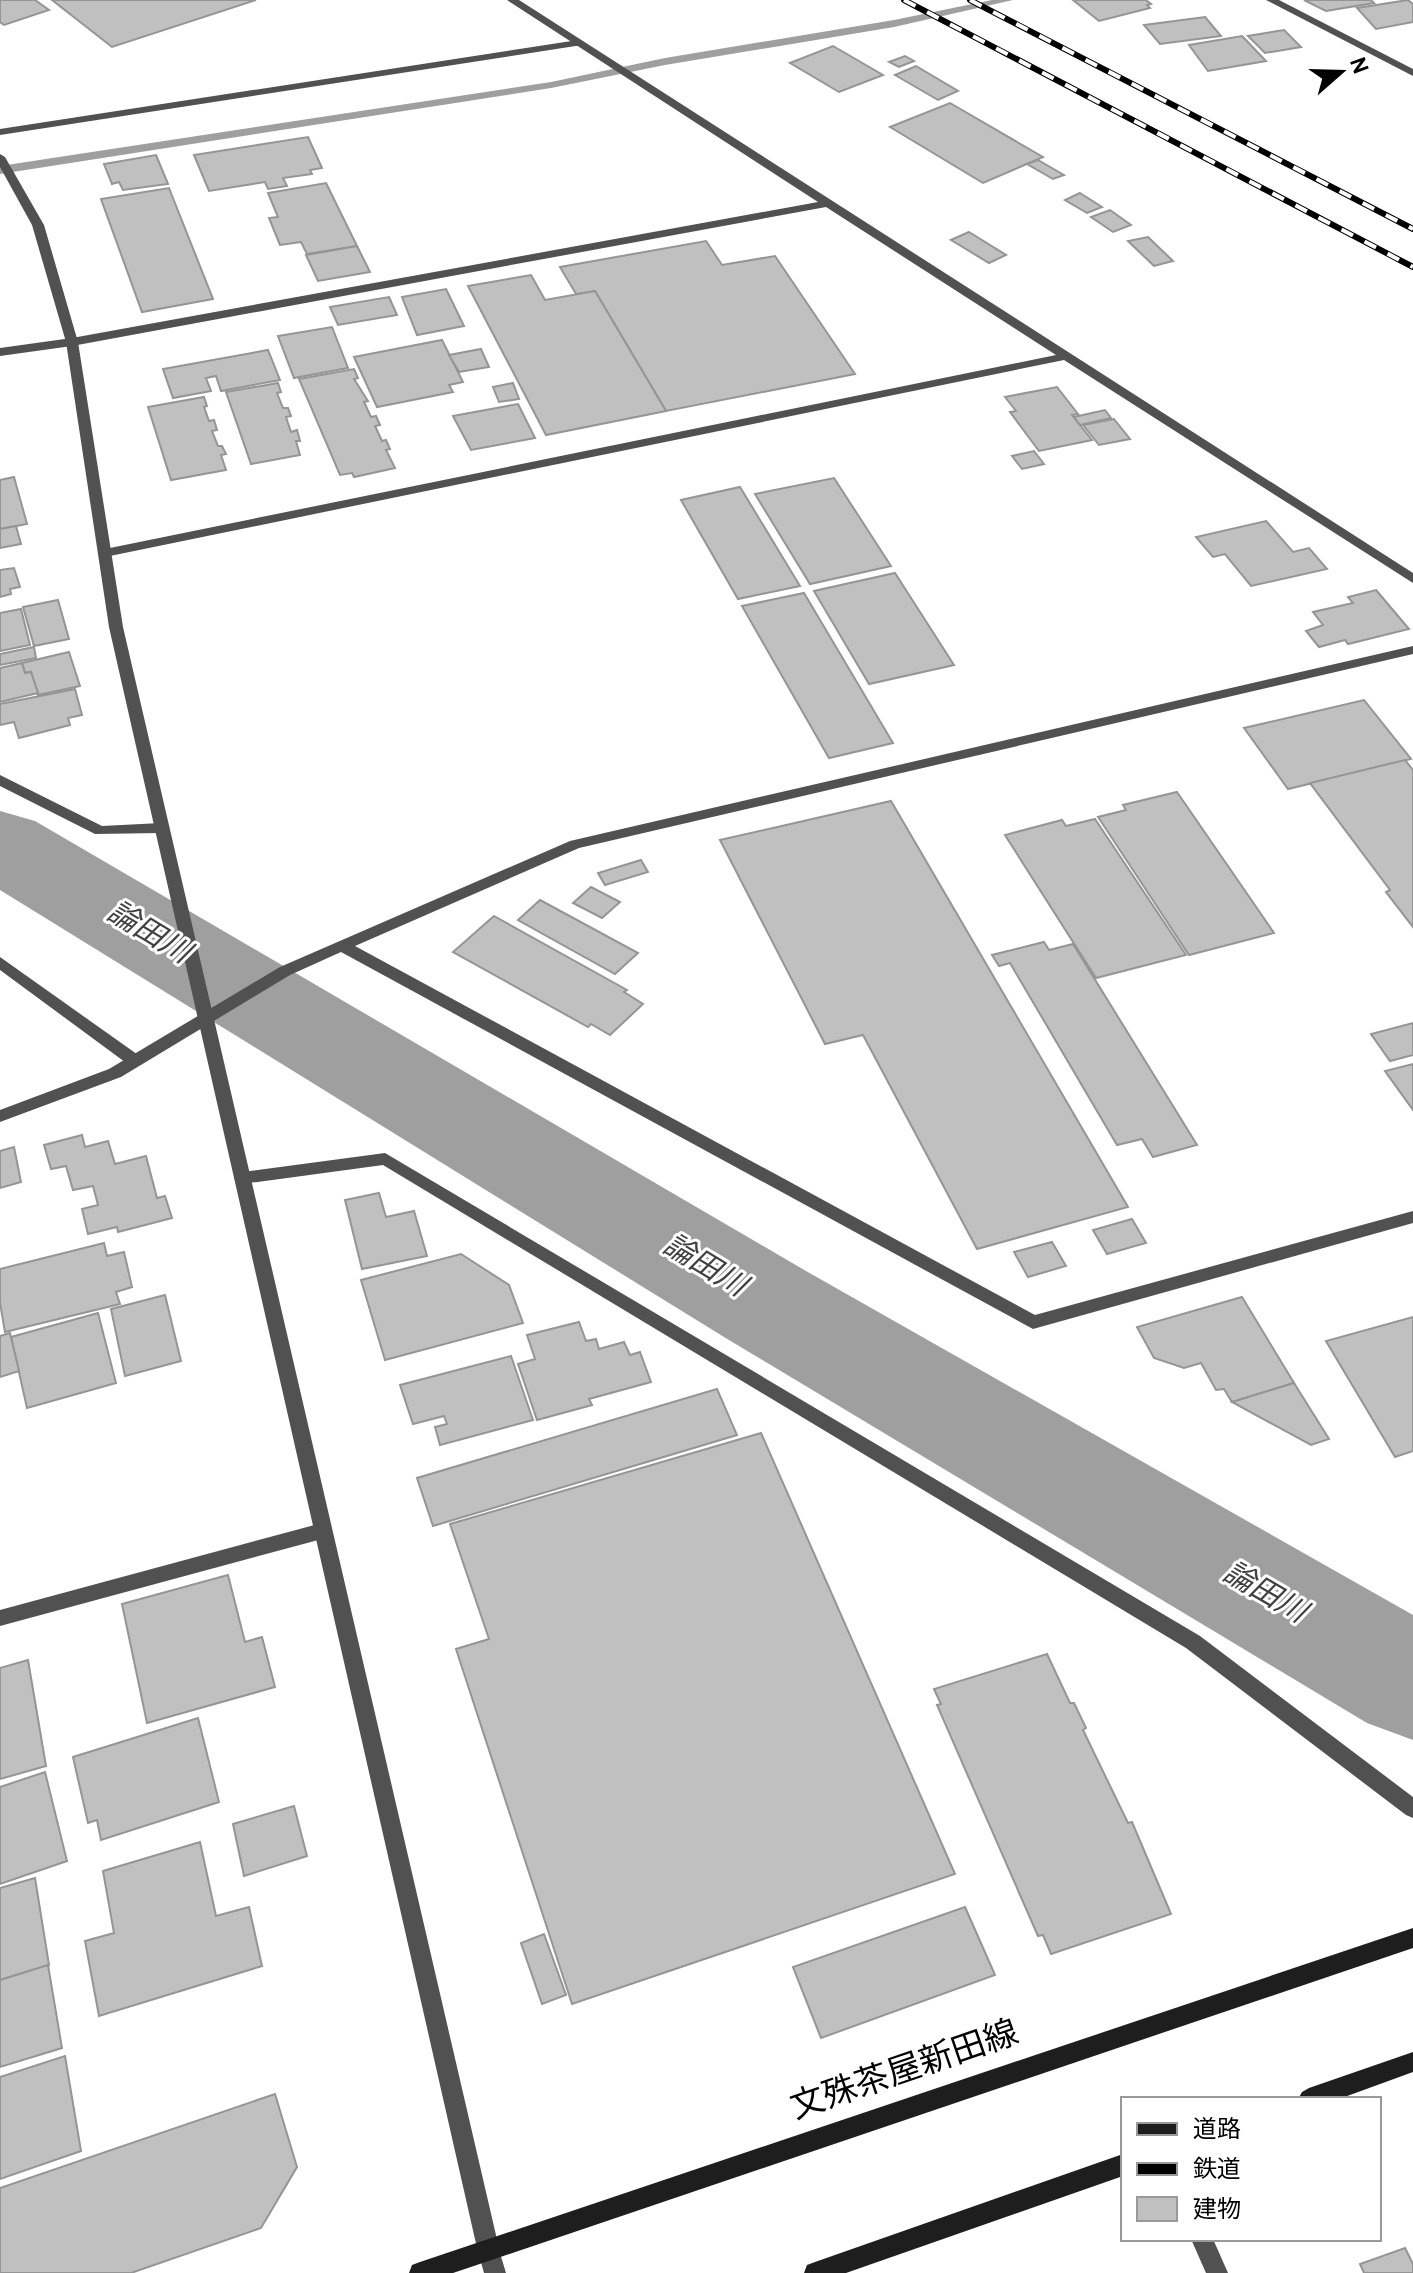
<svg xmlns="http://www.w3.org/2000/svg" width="1413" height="2273" viewBox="0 0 1413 2273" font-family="Overpass,'Noto Sans JP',sans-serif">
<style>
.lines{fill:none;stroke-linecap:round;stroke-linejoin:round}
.stream{fill:#9f9f9f;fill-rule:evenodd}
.river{fill:#9f9f9f;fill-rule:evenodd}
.building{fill:#c0c0c0;stroke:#959595;stroke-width:2}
.service{fill:#515151;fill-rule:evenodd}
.minor{fill:#515151;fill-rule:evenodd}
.tertiary{fill:#515151;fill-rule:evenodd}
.secondary{fill:#1e1e1e;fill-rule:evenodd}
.rail-casing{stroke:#000;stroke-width:6}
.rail{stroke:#fff;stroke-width:4;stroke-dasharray:13;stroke-linecap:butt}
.labels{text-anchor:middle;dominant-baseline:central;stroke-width:6;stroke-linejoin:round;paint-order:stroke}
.water-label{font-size:30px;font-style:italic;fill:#404040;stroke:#fff}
.near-street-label{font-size:34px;fill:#000;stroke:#fff}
</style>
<rect width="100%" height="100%" fill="#fff"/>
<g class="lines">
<polygon class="stream" points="992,0 1013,0 894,27 665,65 551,88 0,174 0,166 551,82 665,58 894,20"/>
<polygon class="river" points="0,811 35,821 806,1271 1413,1615 1413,1740 1367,1723 724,1337 0,890"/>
</g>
<g class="building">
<polygon points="0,0 35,0 49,10 4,25 0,22"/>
<polygon points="52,0 256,0 112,47"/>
<polygon points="1073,0 1146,0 1151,4 1147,5 1150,8 1099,21"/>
<polygon points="1304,0 1371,0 1374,3 1326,11"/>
<polygon points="1408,0 1413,4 1413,22 1376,29 1357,8"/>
<polygon points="1205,17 1221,36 1160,44 1144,25"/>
<polygon points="1284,30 1301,47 1265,53 1248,36"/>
<polygon points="1242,36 1266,61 1208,71 1189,45"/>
<polygon points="833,46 883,75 839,92 790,63"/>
<polygon points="905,56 914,61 899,67 889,62"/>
<polygon points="916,66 958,91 938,100 895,75"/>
<polygon points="950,103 1043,157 983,183 890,127"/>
<polygon points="308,137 322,168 310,170 312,174 283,178 287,186 268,189 265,182 209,191 194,155"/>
<polygon points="156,155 168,184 123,190 119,182 112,184 104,164"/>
<polygon points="1038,160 1064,175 1053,179 1027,164"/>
<polygon points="326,183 357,246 307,254 301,242 280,245 269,218 278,217 268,193"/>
<polygon points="169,188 213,299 142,312 101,199"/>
<polygon points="1080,193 1102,207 1087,213 1065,200"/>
<polygon points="1110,210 1131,225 1113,232 1091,217"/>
<polygon points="969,232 1006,255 989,263 951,240"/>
<polygon points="1148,237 1173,261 1154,266 1128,241"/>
<polygon points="706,241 722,265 775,256 855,374 666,411 595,291 576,294 560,267"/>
<polygon points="357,246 370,272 318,281 306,255"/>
<polygon points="531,275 545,300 595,291 666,411 546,435 468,286"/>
<polygon points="446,289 464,326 417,335 402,297"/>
<polygon points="389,297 397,315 338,325 330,307"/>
<polygon points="332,327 348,368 294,378 278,336"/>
<polygon points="442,340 463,382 449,385 453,392 377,407 354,357"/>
<polygon points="481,349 489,367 459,372 449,355"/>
<polygon points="268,350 280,380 221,391 216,376 206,378 211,391 173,398 163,369"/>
<polygon points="354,369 358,378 354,379 368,401 364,402 371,417 376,416 380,425 375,426 382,441 386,440 390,449 386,450 395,468 354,477 352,473 340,475 299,379"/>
<polygon points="278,383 281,392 277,393 283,408 288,408 291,416 286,417 291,432 297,430 300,441 296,441 300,455 251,464 226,392"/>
<polygon points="513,383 519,399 499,402 493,387"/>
<polygon points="1057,387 1078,414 1072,415 1092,440 1039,451 1010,412 1016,411 1005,397"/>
<polygon points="204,397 207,406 204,407 209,421 214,420 217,430 212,431 218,446 222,446 226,454 221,455 226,470 171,480 148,407"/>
<polygon points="518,404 535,438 471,450 453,416"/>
<polygon points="1105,410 1111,418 1080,425 1074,417"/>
<polygon points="1114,419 1130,439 1099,445 1083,425"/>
<polygon points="1034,451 1044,464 1022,469 1012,456"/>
<polygon points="14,477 27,524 0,529 0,480"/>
<polygon points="834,478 891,566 810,584 755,494"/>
<polygon points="740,487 800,586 738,599 681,500"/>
<polygon points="1266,521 1293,552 1309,548 1327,569 1251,586 1225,554 1213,557 1196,537"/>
<polygon points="16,526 21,544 0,548 0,529"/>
<polygon points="14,568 20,587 10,589 11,594 0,597 0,570"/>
<polygon points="895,573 954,665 869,684 814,591"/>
<polygon points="1376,590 1409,629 1348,644 1345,640 1319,647 1306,631 1323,625 1313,612 1353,603 1348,597"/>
<polygon points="804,593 893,743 829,758 742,606"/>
<polygon points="58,600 69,639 34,646 23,607"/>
<polygon points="21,609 30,645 0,651 0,613"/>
<polygon points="34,647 36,658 0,665 0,654"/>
<polygon points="69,652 80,686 38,695 31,672 25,673 22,663"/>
<polygon points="22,663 25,673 31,672 38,693 0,702 0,668"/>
<polygon points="75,689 82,715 68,718 70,725 19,738 14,722 0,725 0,704"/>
<polygon points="1364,700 1411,759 1288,789 1244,728"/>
<polygon points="1405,760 1413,770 1413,927 1386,892 1390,890 1310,783"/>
<polygon points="1177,792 1274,933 1189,955 1098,817 1126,810 1123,805"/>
<polygon points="891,801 1128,1207 977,1249 863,1035 825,1044 720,840"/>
<polygon points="1095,819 1186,955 1096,978 1005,835 1062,820 1066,826"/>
<polygon points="641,860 648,872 605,885 598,873"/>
<polygon points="591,887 620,902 602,918 573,903"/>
<polygon points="540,900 638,953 615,974 518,920"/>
<polygon points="494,916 627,990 624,992 643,1004 610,1035 591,1024 588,1027 453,952"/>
<polygon points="1044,942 1049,950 1073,944 1197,1145 1153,1157 1142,1139 1117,1145 1010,963 999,966 992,955"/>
<polygon points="1413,1023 1413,1055 1390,1061 1371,1034"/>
<polygon points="1413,1064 1413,1110 1385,1071"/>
<polygon points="82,1135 85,1147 108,1141 115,1164 146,1156 157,1198 165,1196 172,1218 118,1232 117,1227 88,1234 82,1209 98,1205 93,1186 73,1190 66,1166 51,1169 44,1145"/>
<polygon points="14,1147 21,1182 0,1188 0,1151"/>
<polygon points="379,1193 386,1217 414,1211 427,1256 362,1269 345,1200"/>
<polygon points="1132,1219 1146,1243 1107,1254 1093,1230"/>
<polygon points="1052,1242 1066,1266 1028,1277 1014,1252"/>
<polygon points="104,1243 107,1256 124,1252 132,1287 116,1292 120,1304 5,1332 0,1303 0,1269"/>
<polygon points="461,1254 509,1285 523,1323 385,1360 361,1280"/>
<polygon points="165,1295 181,1361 125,1376 111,1309"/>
<polygon points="1242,1297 1294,1383 1232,1402 1224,1389 1216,1390 1201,1363 1184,1368 1154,1358 1137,1327"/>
<polygon points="98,1313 116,1383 27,1408 11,1337"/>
<polygon points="1413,1317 1413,1451 1395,1457 1326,1341"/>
<polygon points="579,1322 586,1341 596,1339 599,1349 624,1342 630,1355 640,1352 651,1382 589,1399 592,1405 537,1420 518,1364 535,1359 527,1335"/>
<polygon points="10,1333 19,1371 0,1377 0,1336"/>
<polygon points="511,1356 533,1420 440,1445 435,1427 447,1424 444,1416 413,1424 400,1385"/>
<polygon points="1294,1383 1329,1439 1311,1445 1232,1402"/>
<polygon points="717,1389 737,1435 433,1526 417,1478"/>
<polygon points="761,1433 955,1874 572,2004 456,1649 489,1639 450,1524"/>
<polygon points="228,1575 245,1642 262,1637 275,1687 147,1723 122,1604"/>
<polygon points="1047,1654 1070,1703 1074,1703 1086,1728 1083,1730 1128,1823 1132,1822 1171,1914 1051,1954 1043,1935 1038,1936 937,1705 941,1704 934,1689"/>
<polygon points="28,1660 46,1766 0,1779 0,1668"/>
<polygon points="198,1718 219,1802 101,1840 97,1820 88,1823 73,1757"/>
<polygon points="45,1772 67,1861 0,1884 0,1787"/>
<polygon points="294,1806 307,1856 244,1876 233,1824"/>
<polygon points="200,1842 216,1916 249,1907 262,1966 99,2016 85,1941 114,1933 103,1871"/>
<polygon points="35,1878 49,1965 0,1980 0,1888"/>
<polygon points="965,1907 995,1975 821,2038 793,1967"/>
<polygon points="544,1934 566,1995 542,2004 521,1943"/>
<polygon points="48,1965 62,2048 0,2067 0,1980"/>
<polygon points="65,2056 81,2151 0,2179 0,2077"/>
<polygon points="275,2094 297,2167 261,2228 131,2273 0,2273 0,2188"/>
<polygon points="1405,2248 1413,2264 1413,2273 1364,2273 1360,2264"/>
</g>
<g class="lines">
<g class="service">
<polygon points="0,775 102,826 161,823 168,828 161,833 95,834 0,786"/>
<polygon points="0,957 141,1057 143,1061 141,1065 129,1065 0,970"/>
</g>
<g class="minor">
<polygon points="507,0 519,0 1413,573 1413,583 1064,360 105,557 100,556 100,550 105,549 1056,355 826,207 72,346 0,356 0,348 72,338 818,202"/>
<polygon points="1266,0 1279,0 1413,69 1413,76"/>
<polygon points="1413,646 1413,654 579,848 355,946 1035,1315 1413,1211 1413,1223 1033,1329 341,952 290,975 121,1077 0,1122 0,1110 109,1069 280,967 570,841"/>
<polygon points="385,1153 1200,1636 1413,1797 1413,1818 1406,1815 1186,1648 383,1165 242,1184 236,1182 234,1178 236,1174 242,1172"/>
<polygon points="322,1523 328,1526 331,1531 328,1536 322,1539 0,1626 0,1610"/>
<polygon points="488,2237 496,2240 506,2273 484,2273 477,2248 480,2240"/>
<polygon points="1191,2239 1213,2239 1228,2273 1206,2273"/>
</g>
<g class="tertiary">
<polygon points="578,40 582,41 582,45 0,135 0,129"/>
<polygon points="0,154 5,157 44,225 78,342 123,627 499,2248 496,2256 488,2259 480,2256 477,2248 109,627 66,342 32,225 0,167"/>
</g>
<g class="secondary">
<polygon points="1413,1928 1413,1948 453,2273 409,2273 412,2265 420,2262"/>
<polygon points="1413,2052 1413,2072 1339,2099 1298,2099 1302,2092 1309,2088"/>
<polygon points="1123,2154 1123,2176 846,2273 804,2273 807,2265 815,2262"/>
</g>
<g class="rail-casing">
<g id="rail">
<polyline points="904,0 1413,267"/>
<polyline points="970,0 1413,229"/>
</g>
</g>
<use href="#rail" class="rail"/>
</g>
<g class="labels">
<g class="water-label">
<text transform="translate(148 934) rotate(31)">論田川</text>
<text transform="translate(704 1267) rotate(31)">論田川</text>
<text transform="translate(1264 1594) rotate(30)">論田川</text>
</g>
<g class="near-street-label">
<text transform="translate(905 2072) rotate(-19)">文殊茶屋新田線</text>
</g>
</g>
<rect x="1121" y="2097" width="260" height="144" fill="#ffffff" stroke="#999999" stroke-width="2"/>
<rect x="1137" y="2123" width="40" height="12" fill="#1e1e1e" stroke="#999999" stroke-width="2"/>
<text x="1193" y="2137" font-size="24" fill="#000000">道路</text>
<rect x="1137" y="2163" width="40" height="12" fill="#000000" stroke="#999999" stroke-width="2"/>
<text x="1193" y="2177" font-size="24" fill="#000000">鉄道</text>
<rect x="1137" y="2197" width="40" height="24" fill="#c0c0c0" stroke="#999999" stroke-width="2"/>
<text x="1193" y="2217" font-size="24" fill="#000000">建物</text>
<g transform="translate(1341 72) rotate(70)" stroke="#ffffff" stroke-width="6" paint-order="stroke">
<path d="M0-6L14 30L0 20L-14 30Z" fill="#000000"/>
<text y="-12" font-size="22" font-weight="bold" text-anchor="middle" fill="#000000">N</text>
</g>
</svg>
